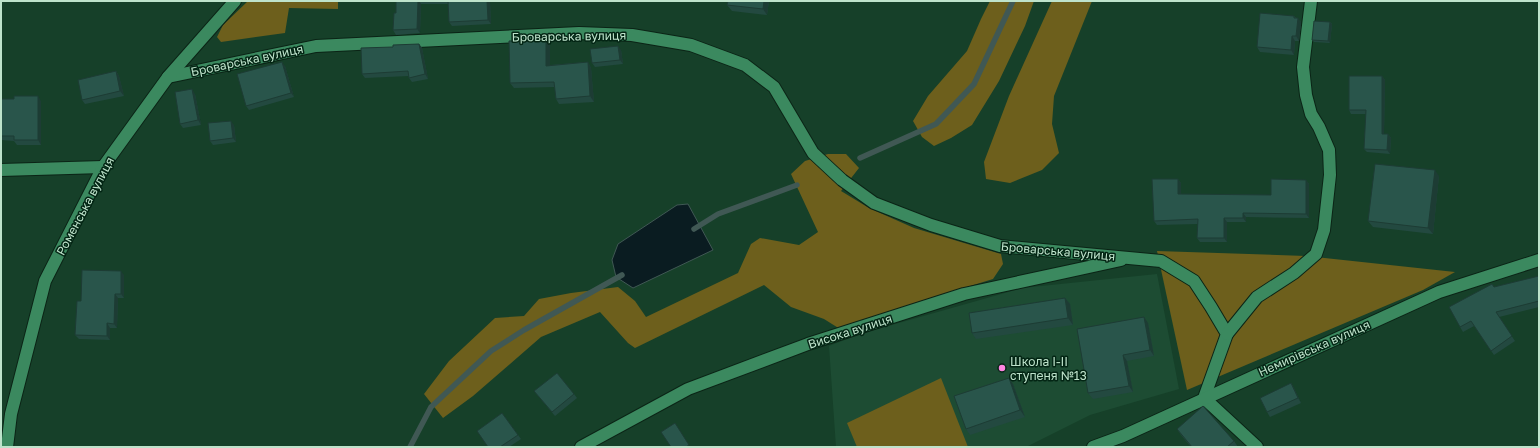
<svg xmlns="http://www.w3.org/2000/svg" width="1540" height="448" viewBox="0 0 1540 448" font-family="'Golos Text',sans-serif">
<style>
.built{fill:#1d4c33}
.green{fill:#6d5f1c}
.water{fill:#0a1c21;stroke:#405854}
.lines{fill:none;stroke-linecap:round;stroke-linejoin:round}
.stream{stroke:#405854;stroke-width:5.5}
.street-casing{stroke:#0b2416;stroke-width:14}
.street{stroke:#3b895f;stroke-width:12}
.wall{fill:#234940}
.shaded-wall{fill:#1d3c34}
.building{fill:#29554b;stroke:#1d3c34}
.poi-dot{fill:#fe86e1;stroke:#032514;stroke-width:1.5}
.labels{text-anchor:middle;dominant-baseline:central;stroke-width:3;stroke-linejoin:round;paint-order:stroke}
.street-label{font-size:12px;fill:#bee3cb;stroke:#032514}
.poi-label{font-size:12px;fill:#bee3cb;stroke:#032514;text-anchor:start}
</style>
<rect width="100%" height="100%" fill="#164029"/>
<polygon class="built" points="1157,274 1179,389 1090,415 1026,447 836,447 829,346 860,334 1022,288"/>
<g class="green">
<polygon points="248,1 338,1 338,9 289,8 285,33 221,42 217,37 223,25"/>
<polygon points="990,1 1034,1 1025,26 999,81 972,125 951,138 934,146 922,137 913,121 928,96 967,51 981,19"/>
<polygon points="1052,1 1092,1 1054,96 1052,124 1059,153 1042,170 1010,183 986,179 984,162 1009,96"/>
<polygon points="828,154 846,154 859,168 841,191 869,208 914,228 1001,254 1003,264 993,279 918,302 840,329 824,319 791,307 764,285 635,348 628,343 600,312 541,337 473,396 443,418 424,394 449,361 495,318 524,316 539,299 571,293 618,287 635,301 646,317 738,273 751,244 760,238 799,245 818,232 791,174 805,161"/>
<polygon points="1157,251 1306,256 1455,272 1423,290 1187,390"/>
<polygon points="941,378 968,447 857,447 847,423"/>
</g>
<polygon class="water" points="688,204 713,250 633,288 616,277 612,260 618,244 677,205"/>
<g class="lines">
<g class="stream">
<polyline points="860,158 936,124 974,84 1013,1"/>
<polyline points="694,229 718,214 797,185"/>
<polyline points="410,447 431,407 491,351 524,330 622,275"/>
</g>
<g class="street-casing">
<g id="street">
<polyline points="168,77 316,46 579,33 632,35 691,45 745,65 774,87 813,153 842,180 874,203 931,225 1000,246 1161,261 1194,281 1211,307 1227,334 1204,398 1257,447"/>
<polyline points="1,170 103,167"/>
<polyline points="1227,334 1257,297 1294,273 1316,254 1324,230 1330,175 1329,150 1319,127 1311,114 1306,95 1303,67 1311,1"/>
<polyline points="7,447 11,414 45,281 103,167 168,77 235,1"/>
<polyline points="581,447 688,389 808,344 964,294 1121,260"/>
<polyline points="1093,447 1123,436 1439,292 1539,260"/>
</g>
</g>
<use href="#street" class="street"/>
</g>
<g class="wall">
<polygon points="396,1 490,1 491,24 452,26 449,22 448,4 421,4 420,33 396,35 393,30 396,13"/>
<polygon points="769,1 767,15 732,11 727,5"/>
<polygon points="1294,16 1301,22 1299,41 1295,41 1294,55 1260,52 1257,47"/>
<polygon points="1330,22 1332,24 1330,43 1314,42 1312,40"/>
<polygon points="546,40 550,45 550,65 588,62 591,68 594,102 559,104 556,99 555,87 514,88 510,83"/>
<polygon points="419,44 422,48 428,79 412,82 409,78 409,76 365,78 362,74 393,47"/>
<polygon points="621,50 623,64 595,67 592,63"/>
<polygon points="285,66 294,97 249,110 246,106"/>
<polygon points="116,71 119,76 124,96 85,104 82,100"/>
<polygon points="1382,76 1385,80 1384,134 1388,134 1391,138 1390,154 1367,152 1364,149 1366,114 1351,114 1349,110"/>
<polygon points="195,94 201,125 183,128 180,124"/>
<polygon points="1,99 41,101 41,145 17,145 14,141 1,140"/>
<polygon points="234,125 236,142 213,145 210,141"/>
<polygon points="1439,176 1433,234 1373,227 1368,221"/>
<polygon points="1178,179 1181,183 1181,194 1271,195 1306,180 1309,184 1309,218 1246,217 1246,222 1227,222 1227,242 1200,242 1197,238 1198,224 1157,225 1154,221"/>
<polygon points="124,275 124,298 118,298 117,328 110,328 110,340 79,339 75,335 81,301"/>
<polygon points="1539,276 1539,307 1499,317 1515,341 1494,355 1474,326 1463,332 1460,327 1494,287"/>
<polygon points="1065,298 1070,304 1073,325 976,339 972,333"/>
<polygon points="1148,323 1154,356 1127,361 1133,392 1093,399 1088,393"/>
<polygon points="1291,383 1294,388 1301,403 1270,417 1267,412"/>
<polygon points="1013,384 1025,417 970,435 966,429"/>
<polygon points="534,391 574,394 577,398 555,416"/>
<polygon points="502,413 521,439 509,447 488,447"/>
<polygon points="1177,429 1234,441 1238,447 1191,447 1181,435"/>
</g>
<g class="shaded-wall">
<polygon points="418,1 419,1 421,4 420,33 417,29"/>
<polygon points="487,1 490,1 491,24 488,20"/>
<polygon points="764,1 769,1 767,15 763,9"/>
<polygon points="1298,18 1301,22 1299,41 1296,36"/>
<polygon points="1330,22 1332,24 1330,43 1328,41"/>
<polygon points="1292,36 1295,41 1294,55 1291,50"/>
<polygon points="546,40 550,45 550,71 546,66"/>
<polygon points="419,44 422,48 428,79 425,74"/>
<polygon points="618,46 621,50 623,64 620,60"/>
<polygon points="282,62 285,66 294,97 291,93"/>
<polygon points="588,62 591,68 594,102 590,96"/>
<polygon points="116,71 119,76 124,96 120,91"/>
<polygon points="1382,76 1385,80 1384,138 1382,134"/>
<polygon points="192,89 195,94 201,125 198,120"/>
<polygon points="38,96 41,101 41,145 38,140"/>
<polygon points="231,121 234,125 236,142 233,138"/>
<polygon points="1388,134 1391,138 1390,154 1387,150"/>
<polygon points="1435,170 1439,176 1433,234 1428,228"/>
<polygon points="1178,179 1181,183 1181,198 1178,194"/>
<polygon points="1306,180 1309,184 1309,218 1306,214"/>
<polygon points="1243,213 1246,217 1246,222 1243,218"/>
<polygon points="1224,218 1227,222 1227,242 1224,238"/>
<polygon points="121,271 124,275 124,298 121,294"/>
<polygon points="115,294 118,298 117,328 114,324"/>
<polygon points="1065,298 1070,304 1073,325 1068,318"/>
<polygon points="1144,317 1148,323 1154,356 1150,350"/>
<polygon points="107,323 110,328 110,340 107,336"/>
<polygon points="1123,355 1127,361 1133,392 1129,386"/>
<polygon points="1009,378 1013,384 1025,417 1020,410"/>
<polygon points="1291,383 1294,388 1301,403 1298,398"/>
</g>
<g class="building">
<polygon points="396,1 418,1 417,29 393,30 394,13 396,13"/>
<polygon points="448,1 487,1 488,20 449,22"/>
<polygon points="728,1 764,1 763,9 727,5"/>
<polygon points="1260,13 1294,16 1294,18 1298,18 1296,36 1292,36 1291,50 1257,47"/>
<polygon points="1314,21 1330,22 1328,41 1312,40"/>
<polygon points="546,40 546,66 588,62 590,96 556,99 554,82 510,83 509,41"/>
<polygon points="419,44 425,74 409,78 408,71 362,74 361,48 393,47 393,45"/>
<polygon points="618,46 620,60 592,63 590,49"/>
<polygon points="282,62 291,93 246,106 237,74"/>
<polygon points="116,71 120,91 82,100 78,80"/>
<polygon points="1349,76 1382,76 1382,134 1388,134 1387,150 1364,149 1366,110 1349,110"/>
<polygon points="192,89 198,120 180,124 175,92"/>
<polygon points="14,96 38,96 38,140 14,140 14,136 1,136 1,99 14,99"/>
<polygon points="231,121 233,138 210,141 208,123"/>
<polygon points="1375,164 1435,170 1428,228 1368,221"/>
<polygon points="1152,179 1178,179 1178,194 1271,195 1271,179 1306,180 1306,214 1243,213 1243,218 1224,218 1224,238 1197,238 1198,219 1154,221"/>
<polygon points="82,270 121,271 121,294 115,294 114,324 107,323 107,336 75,335 77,301 81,301"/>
<polygon points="1539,276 1539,301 1496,312 1512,336 1491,351 1471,321 1460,327 1449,307 1492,284 1494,287"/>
<polygon points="1065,298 1068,318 972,333 969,313"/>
<polygon points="1144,317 1150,350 1123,355 1129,386 1088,393 1077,329"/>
<polygon points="557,373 574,394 552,412 534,391"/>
<polygon points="1009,378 1020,410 966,429 954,396"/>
<polygon points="1291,383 1298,398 1267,412 1260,398"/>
<polygon points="1203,406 1234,441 1227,447 1192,447 1177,429"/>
<polygon points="502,413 518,435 500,447 488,447 477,431"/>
<polygon points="675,423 689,445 686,447 671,447 661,432"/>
</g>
<circle class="poi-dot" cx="1002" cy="368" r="4"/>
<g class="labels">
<g class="street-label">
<text transform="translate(569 36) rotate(-1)">Броварська вулиця</text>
<text transform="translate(247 60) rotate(-12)">Броварська вулиця</text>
<text transform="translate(85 206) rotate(-62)">Роменська вулиця</text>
<text transform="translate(1058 251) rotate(5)">Броварська вулиця</text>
<text transform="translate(850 331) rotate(-18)">Висока вулиця</text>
<text transform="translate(1314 348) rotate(-24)">Немирівська вулиця</text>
</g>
<g class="poi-label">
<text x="1010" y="361">Школа I-II<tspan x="1010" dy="14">ступеня №13</tspan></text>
</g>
</g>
<rect width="1540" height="448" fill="none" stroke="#bee3cb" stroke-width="4"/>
</svg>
